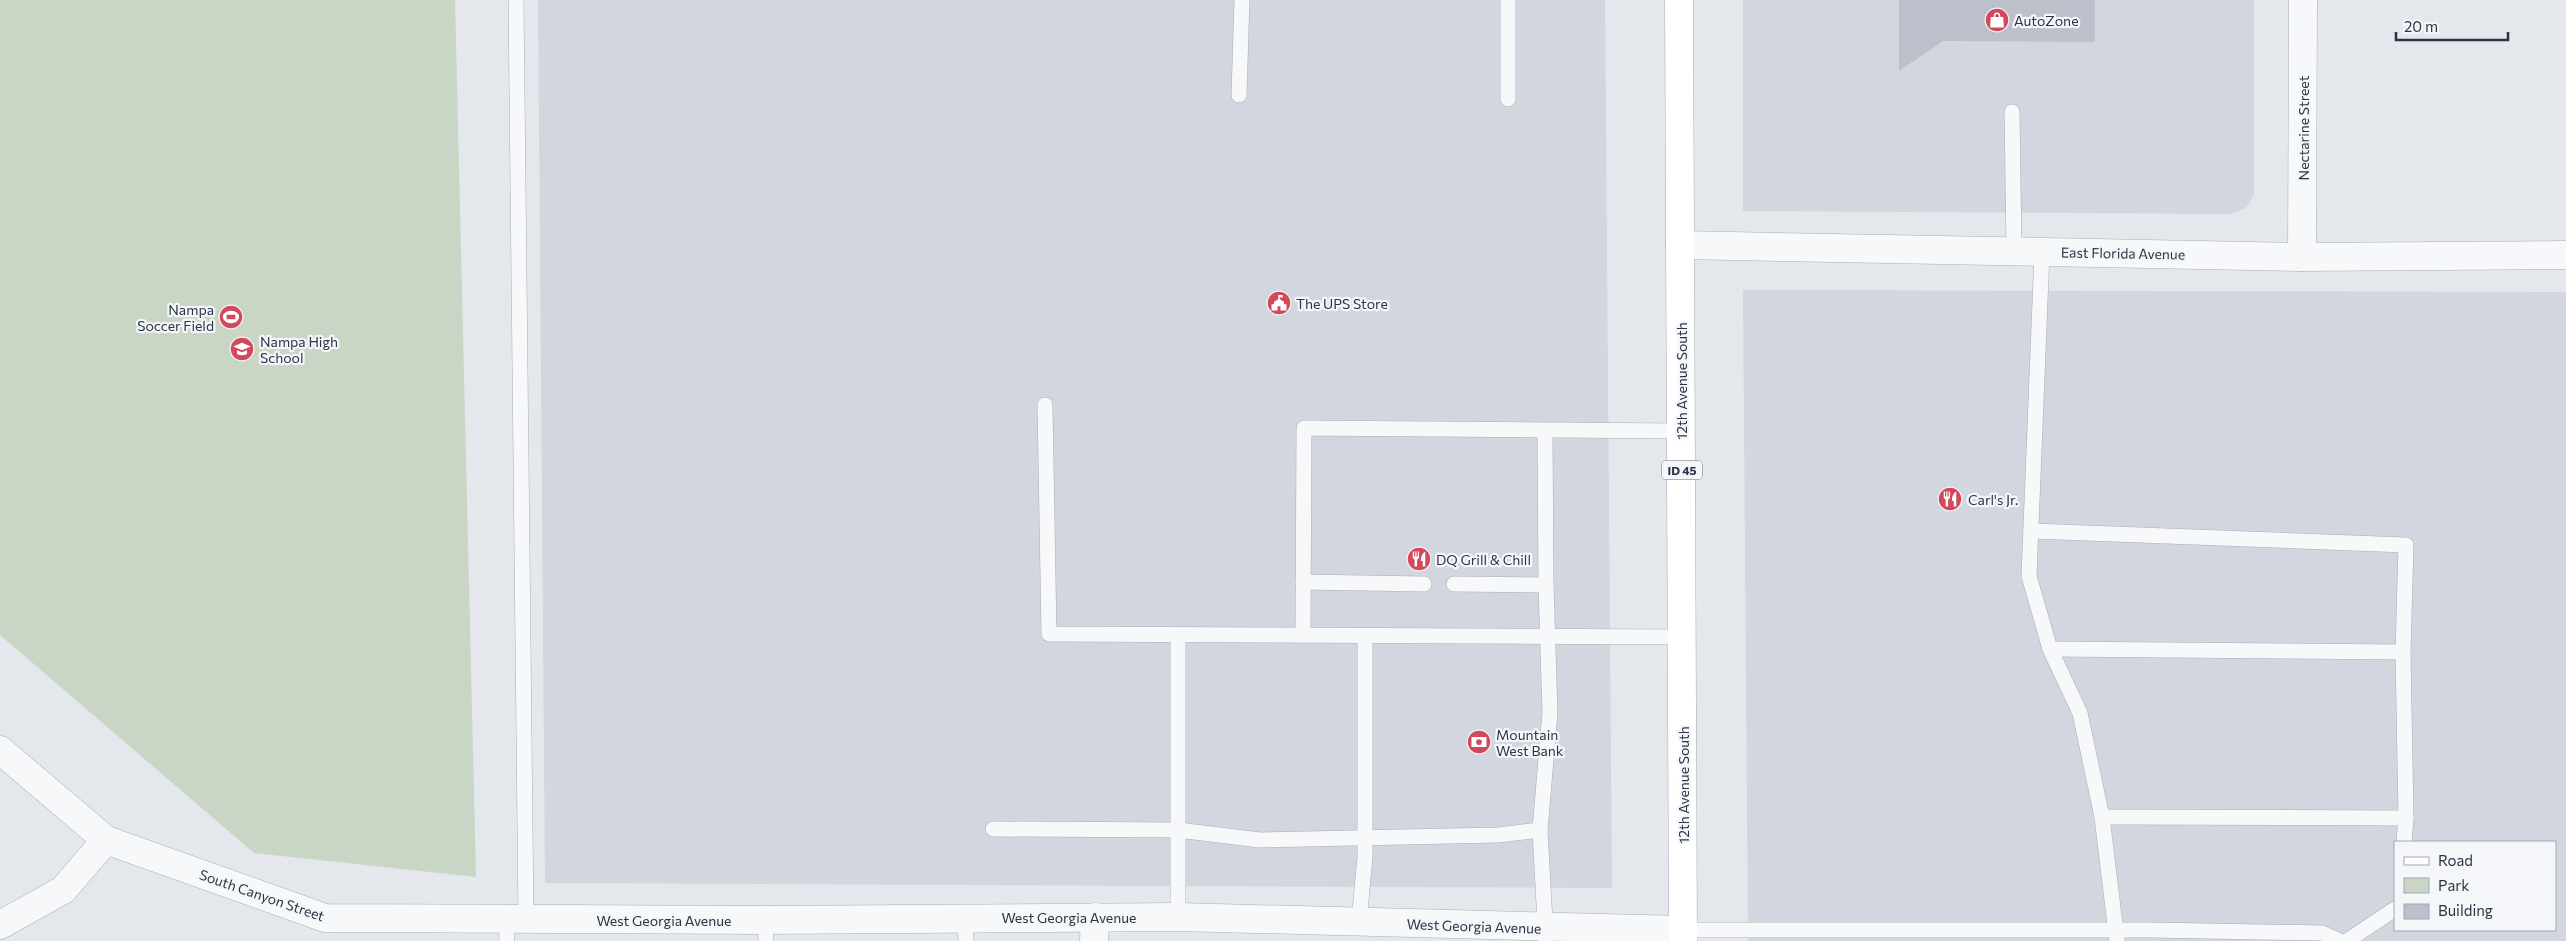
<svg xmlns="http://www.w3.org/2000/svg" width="2566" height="941" viewBox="0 0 2566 941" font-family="Commissioner,sans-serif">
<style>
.built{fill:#d2d6de;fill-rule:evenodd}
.green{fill:#c9d6c5}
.building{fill:#bbc0ca}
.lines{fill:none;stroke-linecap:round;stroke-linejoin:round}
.lane-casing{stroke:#a9aeb7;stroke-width:16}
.street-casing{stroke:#a9aeb7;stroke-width:29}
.primary-casing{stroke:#a3abb8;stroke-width:29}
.lane{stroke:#f7f8fa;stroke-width:15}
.street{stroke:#f7f8fa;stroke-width:28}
.primary{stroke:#fff;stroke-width:28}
.labels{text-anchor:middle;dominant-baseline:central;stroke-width:4.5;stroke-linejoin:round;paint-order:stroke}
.shield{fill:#f4f6f9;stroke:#676e7b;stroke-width:1}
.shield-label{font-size:12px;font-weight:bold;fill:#2b3445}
.poi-label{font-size:14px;fill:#2b3445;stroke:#f4f6f9;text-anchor:start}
.street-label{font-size:14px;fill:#2b3445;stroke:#f4f6f9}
</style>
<rect width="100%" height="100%" fill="#e4e7ec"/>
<g class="built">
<polygon points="538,0 1605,0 1612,888 545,883"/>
<polygon points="1743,0 2254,0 2254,194 2247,207 2231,214 1743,211"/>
<path d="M 1743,290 L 2566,292 L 2566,941 L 1748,941 ZM 2395,842 L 2555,842 L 2555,930 L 2395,930 Z"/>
</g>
<polygon class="green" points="0,0 455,0 476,877 254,853 0,635"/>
<polygon class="building" points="1899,0 2095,0 2095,42 1943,41 1899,71"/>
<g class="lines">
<g class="lane-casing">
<g id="lane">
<polyline points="516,0 526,919"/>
<polyline points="1508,0 1508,99"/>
<polyline points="1239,95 1242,0"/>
<polyline points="2012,112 2014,251"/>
<polyline points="2042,252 2029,576 2050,649 2080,713 2102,817 2117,941"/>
<polyline points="1045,405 1049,634 1682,637"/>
<polyline points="1545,431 1546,585 1550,712 1540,830 1546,941"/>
<polyline points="2031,531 2406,545 2403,652 2050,649"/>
<polyline points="1303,582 1424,584"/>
<polyline points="1454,584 1546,585"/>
<polyline points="1178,635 1178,917"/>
<polyline points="1303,635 1304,428 1682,431"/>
<polyline points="2102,817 2406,818 2403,652"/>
<polyline points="993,829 1178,830 1260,840 1498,835 1540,830"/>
<polyline points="2404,842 2406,818"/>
<polyline points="965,918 966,941"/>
<polyline points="506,920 507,941"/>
<polyline points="765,920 766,941"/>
<polyline points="1359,922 1365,857 1365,635"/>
<polyline points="1683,930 2151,930 2322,933 2340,941"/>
<polyline points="2347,941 2395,909"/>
</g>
</g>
<g class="street-casing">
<g id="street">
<polyline points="1680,245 2302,257 2566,255"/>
<polyline points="2302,257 2303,0"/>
<polyline points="0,750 106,840 325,918 765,920 1178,917 1683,930"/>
<polyline points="0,925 63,890 106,840"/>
<polyline points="1094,941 1095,917"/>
</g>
</g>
<g class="primary-casing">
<polyline id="primary" points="1679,0 1683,941"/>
</g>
<use href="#lane" class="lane"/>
<use href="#street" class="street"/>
<use href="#primary" class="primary"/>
</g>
<defs>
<g id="shop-disc" transform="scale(1.25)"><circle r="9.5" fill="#d1495b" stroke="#f4f6f9"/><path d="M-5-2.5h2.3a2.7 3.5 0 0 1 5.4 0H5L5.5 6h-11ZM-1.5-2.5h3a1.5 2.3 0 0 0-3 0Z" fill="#fff"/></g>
<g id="civic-disc" transform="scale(1.25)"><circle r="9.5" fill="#d1495b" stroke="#f4f6f9"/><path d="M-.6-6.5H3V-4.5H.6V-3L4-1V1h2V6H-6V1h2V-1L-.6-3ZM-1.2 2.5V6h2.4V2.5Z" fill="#fff"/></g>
<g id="stadium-disc" transform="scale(1.25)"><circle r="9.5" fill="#d1495b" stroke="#f4f6f9"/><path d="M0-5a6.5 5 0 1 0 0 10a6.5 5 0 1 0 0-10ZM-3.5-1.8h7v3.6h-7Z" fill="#fff"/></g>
<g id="school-disc" transform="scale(1.25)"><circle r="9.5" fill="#d1495b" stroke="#f4f6f9"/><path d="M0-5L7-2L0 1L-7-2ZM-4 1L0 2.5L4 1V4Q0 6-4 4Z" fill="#fff"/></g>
<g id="restaurant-disc" transform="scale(1.25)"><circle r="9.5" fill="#d1495b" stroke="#f4f6f9"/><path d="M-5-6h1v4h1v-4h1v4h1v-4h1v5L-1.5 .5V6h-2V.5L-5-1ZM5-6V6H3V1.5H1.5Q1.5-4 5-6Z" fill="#fff"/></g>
<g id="bank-disc" transform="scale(1.25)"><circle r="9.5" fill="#d1495b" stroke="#f4f6f9"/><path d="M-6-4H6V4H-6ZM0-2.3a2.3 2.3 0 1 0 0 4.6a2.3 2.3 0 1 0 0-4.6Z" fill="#fff"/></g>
</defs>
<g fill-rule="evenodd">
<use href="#shop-disc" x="1997" y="20"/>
<use href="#civic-disc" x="1279" y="303"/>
<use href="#stadium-disc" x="231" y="317"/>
<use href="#school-disc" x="242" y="349"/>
<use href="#restaurant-disc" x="1950" y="499"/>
<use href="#restaurant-disc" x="1419" y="559"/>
<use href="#bank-disc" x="1479" y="742"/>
</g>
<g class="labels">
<rect class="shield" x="1662" y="460.5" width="40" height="19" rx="4"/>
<g class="shield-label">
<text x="1682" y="470">ID 45</text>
</g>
<g class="poi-label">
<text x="2014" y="20">AutoZone</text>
<text x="1296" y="303">The UPS Store</text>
<text x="214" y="309" text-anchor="end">Nampa<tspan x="214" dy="16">Soccer Field</tspan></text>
<text x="260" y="341">Nampa High<tspan x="260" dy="16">School</tspan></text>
<text x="1968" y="499">Carl's Jr.</text>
<text x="1436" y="559">DQ Grill &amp; Chill</text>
<text x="1496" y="734">Mountain<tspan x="1496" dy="16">West Bank</tspan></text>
</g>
<g class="street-label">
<text transform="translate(2303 128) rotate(-90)">Nectarine Street</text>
<text transform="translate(2123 253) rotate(1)">East Florida Avenue</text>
<text transform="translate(1681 381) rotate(-90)">12th Avenue South</text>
<text transform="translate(1683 785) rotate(-90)">12th Avenue South</text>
<text transform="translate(262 895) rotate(19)">South Canyon Street</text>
<text x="1069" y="917">West Georgia Avenue</text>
<text x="664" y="920">West Georgia Avenue</text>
<text transform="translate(1474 926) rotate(2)">West Georgia Avenue</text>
</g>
</g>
<rect x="2394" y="841" width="162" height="90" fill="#f4f6f9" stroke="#a4a8b1"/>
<rect x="2404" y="857" width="25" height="8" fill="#ffffff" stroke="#a4a8b1"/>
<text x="2438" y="866" font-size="15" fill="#2b3445">Road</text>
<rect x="2404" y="878" width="25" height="15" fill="#c9d6c5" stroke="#a4a8b1"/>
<text x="2438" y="891" font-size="15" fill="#2b3445">Park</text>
<rect x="2404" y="904" width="25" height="15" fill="#bbc0ca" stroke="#a4a8b1"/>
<text x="2438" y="916" font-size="15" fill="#2b3445">Building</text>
<path d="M2396 32v8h112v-8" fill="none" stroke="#2b3445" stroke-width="2.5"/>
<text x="2404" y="32" font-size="15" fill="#2b3445" stroke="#f4f6f9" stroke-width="4" paint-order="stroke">20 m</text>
</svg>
